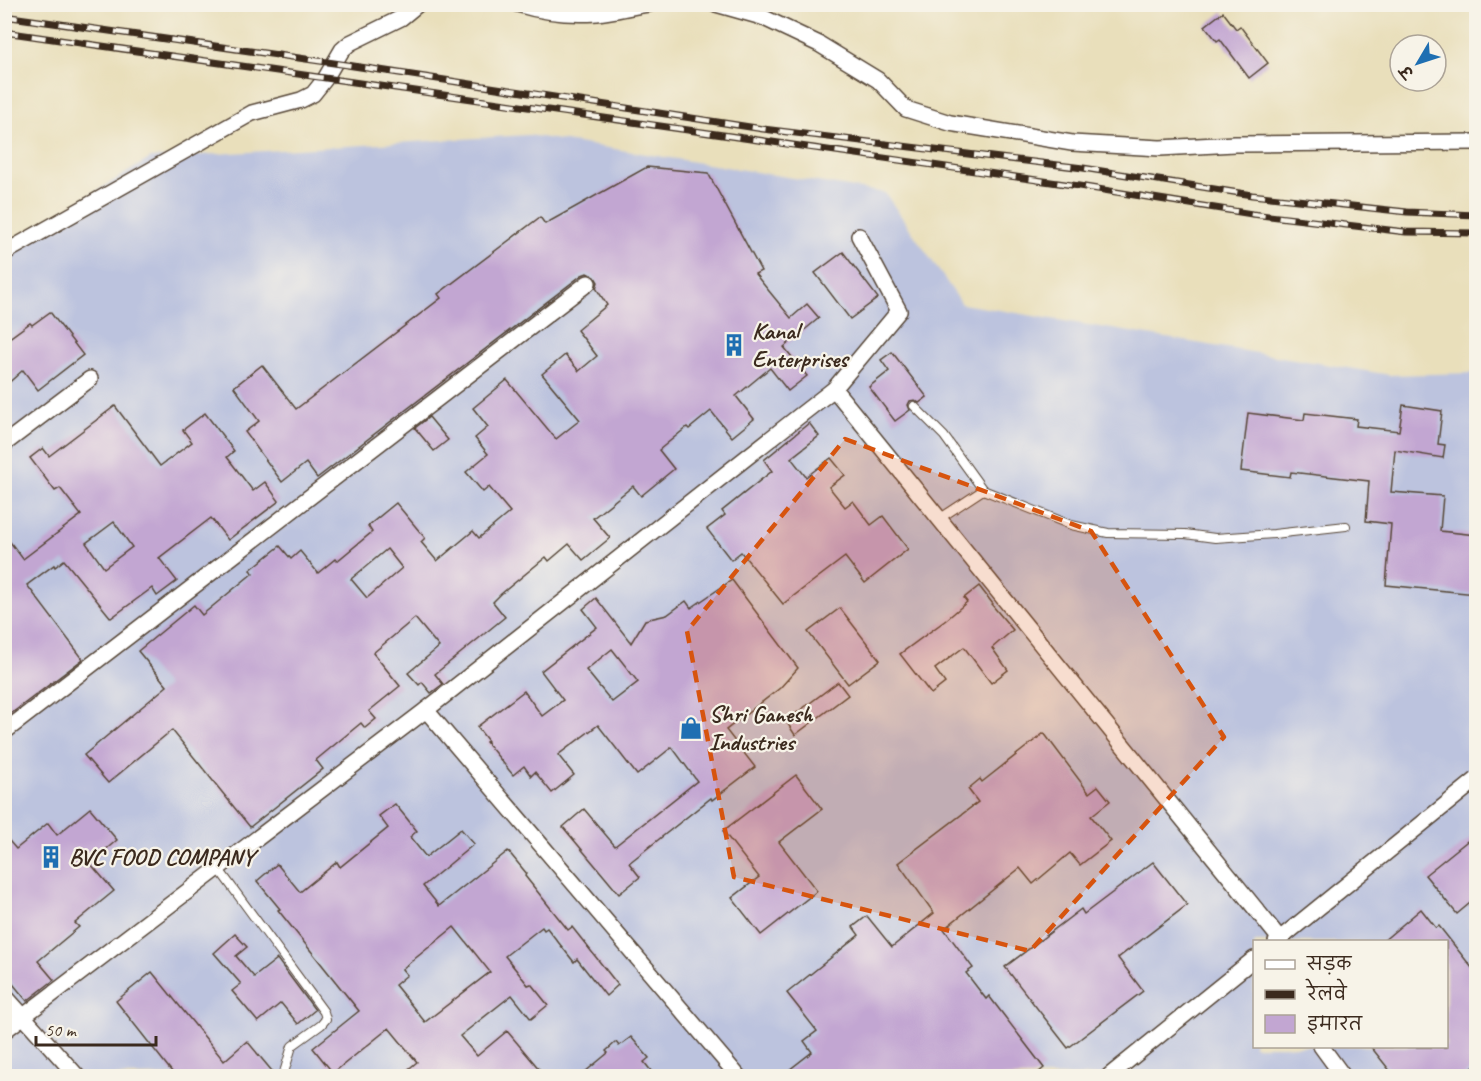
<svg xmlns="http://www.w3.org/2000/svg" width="1481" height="1081" viewBox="0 0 1481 1081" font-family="Caveat,'Playpen Sans Deva',sans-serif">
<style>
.industrial{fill:#bcc3de;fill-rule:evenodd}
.building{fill:#c2a6d2;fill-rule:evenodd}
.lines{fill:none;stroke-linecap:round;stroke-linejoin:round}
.service-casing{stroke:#554536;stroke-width:10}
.minor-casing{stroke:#554536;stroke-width:18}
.service{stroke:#fff;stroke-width:8}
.minor{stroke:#fff;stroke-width:15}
.rail-casing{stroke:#3b2a1e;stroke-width:7}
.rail{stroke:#f7f3e8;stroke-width:4.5;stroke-dasharray:14;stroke-linecap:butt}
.marked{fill:#d7540e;fill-opacity:0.2;stroke:#d7540e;stroke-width:4.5;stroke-dasharray:12 8;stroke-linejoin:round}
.labels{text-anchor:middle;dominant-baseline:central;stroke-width:4.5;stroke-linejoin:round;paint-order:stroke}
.poi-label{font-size:24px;font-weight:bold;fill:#3b2a1e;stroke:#f7f3e8;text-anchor:start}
</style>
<rect width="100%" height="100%" fill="#f7f3e8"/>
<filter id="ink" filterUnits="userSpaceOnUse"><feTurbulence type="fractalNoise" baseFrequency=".0167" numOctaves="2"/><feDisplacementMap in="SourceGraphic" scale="12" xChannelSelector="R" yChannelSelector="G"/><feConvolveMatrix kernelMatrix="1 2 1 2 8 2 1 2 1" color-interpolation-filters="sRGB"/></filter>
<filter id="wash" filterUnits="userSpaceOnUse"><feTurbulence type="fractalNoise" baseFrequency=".008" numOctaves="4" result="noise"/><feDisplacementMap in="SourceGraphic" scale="24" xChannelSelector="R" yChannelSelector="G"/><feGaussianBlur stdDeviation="1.35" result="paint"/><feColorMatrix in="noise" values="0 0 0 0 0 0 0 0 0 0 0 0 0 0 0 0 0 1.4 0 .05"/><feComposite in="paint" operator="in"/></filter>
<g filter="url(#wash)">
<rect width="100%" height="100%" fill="#e9dfbb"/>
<path class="industrial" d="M 528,135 L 885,193 L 962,304 L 1390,375 L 1476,373 L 1476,1076 L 5,1076 L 5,247 L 151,158 ZM 1254,942 L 1446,942 L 1446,1046 L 1254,1046 Z"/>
<g id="blocks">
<g class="building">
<polygon points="1223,12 1236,29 1240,26 1268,63 1249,78 1220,39 1217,41 1205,26"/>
<path d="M 647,167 L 708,173 L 761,271 L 755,274 L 791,318 L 807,304 L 819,318 L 784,347 L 807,376 L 788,391 L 770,368 L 736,396 L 754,419 L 732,437 L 711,411 L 689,429 L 687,427 L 659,450 L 674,469 L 641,496 L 633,486 L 593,518 L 610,538 L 583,560 L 569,544 L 549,561 L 546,557 L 501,594 L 493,602 L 505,617 L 435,674 L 443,684 L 431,693 L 422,682 L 419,685 L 408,673 L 439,647 L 415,618 L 373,653 L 400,686 L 369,711 L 376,719 L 365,728 L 361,723 L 316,760 L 323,769 L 250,827 L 172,730 L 108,783 L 84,755 L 167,686 L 138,651 L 194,605 L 202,615 L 253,573 L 250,570 L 280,546 L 291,559 L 300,551 L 318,573 L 335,559 L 337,561 L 372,532 L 368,526 L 396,503 L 425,538 L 421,542 L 437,561 L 473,531 L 479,538 L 510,512 L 489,487 L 483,492 L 466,472 L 488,454 L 475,438 L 488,427 L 473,408 L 507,380 L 556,439 L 580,420 L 542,374 L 565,355 L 579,371 L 597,356 L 577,330 L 607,305 L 596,288 L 598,282 L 595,277 L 587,273 L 582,275 L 317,478 L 306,463 L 282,482 L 245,432 L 259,421 L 234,387 L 262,365 L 296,409 L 441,298 L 438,294 L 540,217 L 545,224 ZM 387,549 L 402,568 L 367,598 L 351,579 Z"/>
<polygon points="843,252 878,298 850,319 815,273"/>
<polygon points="50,312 83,355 38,390 23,370 4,387 4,342 30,323 32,325"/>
<polygon points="892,352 927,397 919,403 915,400 910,401 908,405 910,410 895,421 869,387 889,371 881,360"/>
<polygon points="1403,405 1442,411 1438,444 1445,445 1443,458 1395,450 1391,492 1443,496 1440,531 1476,535 1476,594 1386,585 1391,524 1366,521 1369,481 1291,472 1290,477 1241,471 1248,413 1304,420 1305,413 1357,419 1356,426 1399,431"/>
<path d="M 115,406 L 160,466 L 192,442 L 183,430 L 205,413 L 234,451 L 227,457 L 253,491 L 265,482 L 279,501 L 228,540 L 211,518 L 159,558 L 177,581 L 157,596 L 152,588 L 111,618 L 64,560 L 55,567 L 54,565 L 27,585 L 83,659 L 4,719 L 4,534 L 23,559 L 81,515 L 60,488 L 55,491 L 30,458 L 43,448 L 49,456 ZM 114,522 L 132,547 L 104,568 L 86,543 Z"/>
<polygon points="429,417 448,440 434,451 415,428"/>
<polygon points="809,423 819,436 791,458 806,477 831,458 845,475 829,487 845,507 853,501 871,525 883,516 908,549 865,583 845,557 783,604 741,552 731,560 707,529 725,515 722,511 772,471 764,460"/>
<path d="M 732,580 L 798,668 L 780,688 L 726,730 L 755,767 L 712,800 L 711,798 L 629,863 L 640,877 L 619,894 L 563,827 L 584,809 L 615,846 L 697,781 L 672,747 L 637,775 L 598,725 L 558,755 L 574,775 L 552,793 L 535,772 L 531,776 L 524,766 L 513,775 L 486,742 L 488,741 L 477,727 L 524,691 L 542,716 L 563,700 L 541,671 L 597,627 L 583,609 L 596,598 L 631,643 L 645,620 L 667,615 L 686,601 L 691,608 ZM 612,649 L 638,682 L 612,702 L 586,670 Z"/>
<polygon points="979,586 993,604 992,605 1013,630 992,648 1008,670 991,683 964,647 935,669 945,683 931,694 900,654 946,620 967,602 964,598"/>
<polygon points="840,608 880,660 848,684 808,632"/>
<polygon points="838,682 848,695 795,735 786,721"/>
<polygon points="1044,733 1089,793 1098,786 1110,801 1091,816 1111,841 1080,865 1070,853 1033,884 1020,868 944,929 973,968 966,973 986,999 989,996 1044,1068 1033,1077 780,1077 812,1052 804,1041 817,1031 787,993 859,935 853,927 867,916 892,947 934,913 898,863 978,802 968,789 980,779 982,782"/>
<polygon points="796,775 822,809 779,842 817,891 761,935 732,898 759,877 723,831"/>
<path d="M 395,804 L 417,831 L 410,837 L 426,857 L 461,829 L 474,844 L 423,886 L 439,906 L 508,851 L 527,874 L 525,876 L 568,930 L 572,927 L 618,985 L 606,996 L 577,959 L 574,962 L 547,928 L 544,930 L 542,927 L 505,956 L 528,985 L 531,984 L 548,1005 L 531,1019 L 512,995 L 460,1036 L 477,1056 L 507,1031 L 540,1070 L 532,1077 L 399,1077 L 417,1062 L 389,1028 L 333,1073 L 313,1048 L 359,1011 L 278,910 L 280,909 L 257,881 L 277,864 L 300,892 L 337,862 L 340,867 L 388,828 L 379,816 ZM 454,927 L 490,972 L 425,1022 L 395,985 L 407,975 L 402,969 Z"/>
<polygon points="90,808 117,840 90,863 114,891 75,923 79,927 38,961 54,980 27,1001 4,973 4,835 16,849 48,823 57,835"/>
<polygon points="1476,834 1476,898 1457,914 1425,875"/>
<polygon points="1153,862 1187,905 1118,958 1143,991 1068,1048 1005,967 1081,909 1084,914"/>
<polygon points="1421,909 1436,928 1439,926 1476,973 1476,1065 1462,1077 1395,1077 1371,1047 1446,1047 1446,942 1382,942"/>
<polygon points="235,934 247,947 236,956 254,977 277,959 315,1010 298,1024 281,1003 258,1022 232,991 241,984 214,953"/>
<polygon points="152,972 224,1061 247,1041 277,1077 176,1077 116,1001"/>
<polygon points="631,1037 649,1058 644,1062 656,1077 579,1077 608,1053 606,1051 616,1042 619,1046"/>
</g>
</g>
</g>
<g filter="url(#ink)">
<use href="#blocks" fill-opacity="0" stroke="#554536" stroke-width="1.5"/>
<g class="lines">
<g class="service-casing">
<g id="service">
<polyline points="914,406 944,436 983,490 939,519"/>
<polyline points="983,490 1071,525 1108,533 1185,534 1215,538 1274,534 1346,526"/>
<polyline points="218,868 324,1012 326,1019 321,1025 292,1046 283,1076"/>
<polyline points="1474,1076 1476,1074"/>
</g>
</g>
<g class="minor-casing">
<g id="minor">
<path d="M 517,4 C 543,12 570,15 597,13 C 615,11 632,6 649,4"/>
<polyline points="716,4 762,17 819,44 878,80 906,109 950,123 1072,143 1160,148 1235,144 1476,142"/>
<polyline points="4,253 252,113 301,100 313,94 325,79 342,50 350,43 401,18 418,4"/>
<polyline points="834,389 1280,939"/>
<polyline points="4,444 90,379"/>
<polyline points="426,710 738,1076"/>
<polyline points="4,732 588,283"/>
<polyline points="1276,942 1476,780"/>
<polyline points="4,995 77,1076"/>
<polyline points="4,1031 426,710 798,417 834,389 899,311 859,236"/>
<polyline points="1321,1046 1343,1076"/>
<polyline points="1109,1076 1254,959"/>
</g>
</g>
<use href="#service" class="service"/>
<use href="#minor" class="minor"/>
<g class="rail-casing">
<g id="rail">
<polyline points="4,16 334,63 763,129 1083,168 1252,195 1407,212 1476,215"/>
<polyline points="4,32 1079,186 1252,214 1406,232 1476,233"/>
</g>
</g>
<use href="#rail" class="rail"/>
</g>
</g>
<path class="marked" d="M 845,439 L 1091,531 L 1224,737 L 1030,951 L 734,877 L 687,631 Z"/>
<defs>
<g id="building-bare" transform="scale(1.8)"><path d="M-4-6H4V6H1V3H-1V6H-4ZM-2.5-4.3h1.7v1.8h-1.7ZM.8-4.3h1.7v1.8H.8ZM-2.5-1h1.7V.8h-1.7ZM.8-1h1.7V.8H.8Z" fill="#1f6fb2" stroke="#f7f3e8" stroke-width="2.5" paint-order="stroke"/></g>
<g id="shop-bare" transform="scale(1.8)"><path d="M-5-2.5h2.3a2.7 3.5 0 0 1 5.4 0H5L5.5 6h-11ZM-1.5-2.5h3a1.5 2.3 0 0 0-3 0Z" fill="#1f6fb2" stroke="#f7f3e8" stroke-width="2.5" paint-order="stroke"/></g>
</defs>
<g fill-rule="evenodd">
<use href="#building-bare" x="734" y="345"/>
<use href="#shop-bare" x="691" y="728"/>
<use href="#building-bare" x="51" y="857"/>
</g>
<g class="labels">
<g class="poi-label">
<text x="752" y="331">Kanal<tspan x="752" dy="28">Enterprises</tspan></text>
<text x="709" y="714">Shri Ganesh<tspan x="709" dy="28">Industries</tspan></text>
<text x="69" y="857">BVC FOOD COMPANY</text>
</g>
</g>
<rect width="1481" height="1081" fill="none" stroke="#f7f3e8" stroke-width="24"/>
<rect x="1253" y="940" width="195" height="108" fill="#f7f3e8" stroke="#aca397" stroke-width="1.5"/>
<rect x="1265" y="960" width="30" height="9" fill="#ffffff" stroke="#aca397" stroke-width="1.5"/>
<text x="1307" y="970" font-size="18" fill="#3b2a1e">सड़क</text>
<rect x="1265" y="990" width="30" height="9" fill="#3b2a1e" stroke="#aca397" stroke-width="1.5"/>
<text x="1307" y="1000" font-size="18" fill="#3b2a1e">रेलवे</text>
<rect x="1265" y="1015" width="30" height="18" fill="#c2a6d2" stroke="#aca397" stroke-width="1.5"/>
<text x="1307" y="1030" font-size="18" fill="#3b2a1e">इमारत</text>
<g transform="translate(1418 63) rotate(231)"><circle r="28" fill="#f7f3e8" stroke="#aca397" stroke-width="1.5"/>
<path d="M0-4.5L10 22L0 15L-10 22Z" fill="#1f6fb2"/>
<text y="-9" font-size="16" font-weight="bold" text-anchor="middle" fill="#3b2a1e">उ</text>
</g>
<path d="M36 1036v9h120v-9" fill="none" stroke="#3b2a1e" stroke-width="3"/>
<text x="45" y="1036" font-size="18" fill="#3b2a1e" stroke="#f7f3e8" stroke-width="4.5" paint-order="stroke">50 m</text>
</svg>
